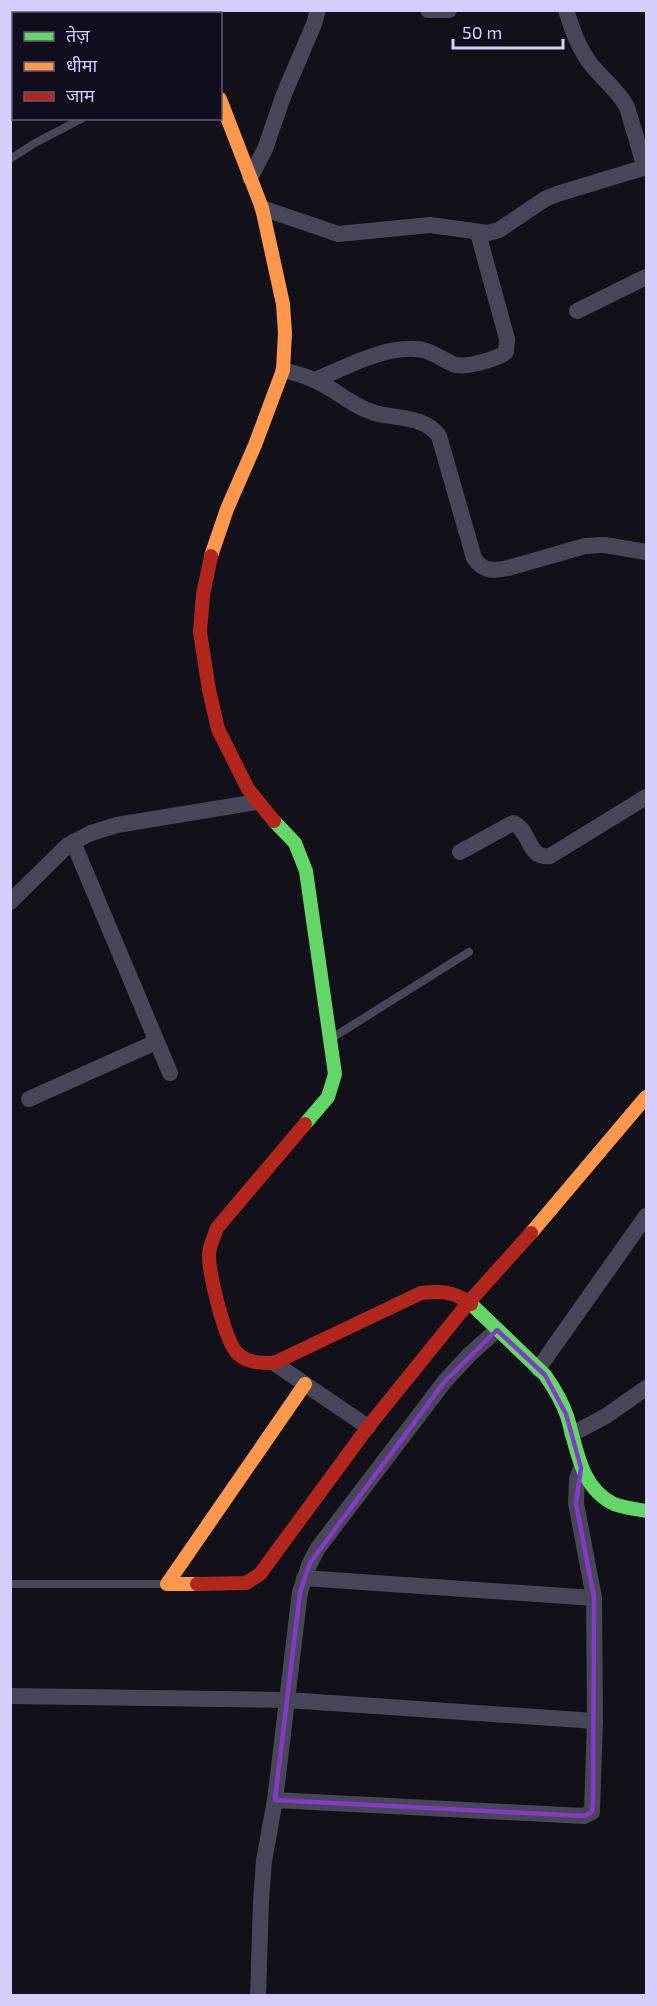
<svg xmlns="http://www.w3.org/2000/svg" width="657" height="2006" viewBox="0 0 657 2006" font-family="'Exo 2','Noto Sans Devanagari',sans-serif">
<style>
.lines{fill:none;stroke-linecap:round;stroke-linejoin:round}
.lane{stroke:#484659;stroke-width:8}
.street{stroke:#484659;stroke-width:16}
.fast{stroke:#63d668;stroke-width:14}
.slow{stroke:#ff974d;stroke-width:14}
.jam{stroke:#b3261e;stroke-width:14}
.marked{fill:none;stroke:#843cc5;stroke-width:4.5;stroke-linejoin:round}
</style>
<rect width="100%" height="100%" fill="#121018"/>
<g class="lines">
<g class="lane">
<polyline points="10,159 35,143 83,118"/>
<polyline points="332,1038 469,952"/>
<polyline points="10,1584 166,1584"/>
</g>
<g class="street">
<polyline points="428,10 449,10"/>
<path d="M 566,10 C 572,29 578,47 590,63 C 601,78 618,90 627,107 L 645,168"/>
<polyline points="250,178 265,149 284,94 314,24 318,10"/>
<polyline points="262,208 338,234 430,225 488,233 499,230 545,199 557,194 646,167"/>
<polyline points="577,311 646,277"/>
<path d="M 283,370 C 293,373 304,375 314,380 C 336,389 349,405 375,413 C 397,419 425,416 439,436 L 474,558 C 483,572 494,571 508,568 L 585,546 L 605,545 L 646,552"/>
<path d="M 315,380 C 342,369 377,350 406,349 C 428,347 435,356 453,364 C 463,369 498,359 506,352 L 507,339 L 478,233"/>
<polyline points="73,842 170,1073"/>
<path d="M 460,852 L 513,823 C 531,830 527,860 550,856 L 646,797"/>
<polyline points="10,902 68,845 91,833 117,825 257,802"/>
<polyline points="29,1099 156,1042"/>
<polyline points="274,1363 368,1427"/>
<polyline points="538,1369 646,1216"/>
<polyline points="572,1434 606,1416 646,1388"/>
<polyline points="304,1578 594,1598"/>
<polyline points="10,1696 287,1700 595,1721"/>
<polyline points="275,1800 584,1816 592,1812 595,1721 594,1598 576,1503 577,1479 581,1468"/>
<polyline points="258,1996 261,1902 264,1861 275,1800 300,1592 310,1563 318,1548 445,1381 469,1355 497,1330"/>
</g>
<g class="fast">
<polyline points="274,821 295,843 306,871 335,1074 328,1097 305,1124"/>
<path d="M 471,1304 L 545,1375 C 554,1388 562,1401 567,1416 C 577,1448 580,1488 614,1504 C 624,1508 636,1509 646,1511"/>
</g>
<g class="slow">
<polyline points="211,556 227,509 255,445 283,370 285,333 283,304 262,208 220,99"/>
<polyline points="531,1233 646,1097"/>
<polyline points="197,1584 167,1584 305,1384"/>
</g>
<g class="jam">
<polyline points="185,10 186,14"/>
<polyline points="211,556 203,595 200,632 209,690 218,729 248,789 274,821"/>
<path d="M 305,1124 L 217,1228 C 214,1237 209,1246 209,1255 C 209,1274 225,1342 238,1354 C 248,1363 261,1363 274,1363 L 421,1293 C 441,1291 454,1291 471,1304"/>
<polyline points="197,1584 246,1583 260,1574 368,1427 469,1302 531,1233"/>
</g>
</g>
<path class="marked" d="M 497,1330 L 545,1375 L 566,1414 L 581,1468 L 576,1503 L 594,1598 L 593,1803 L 592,1812 L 584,1816 L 275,1800 L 300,1592 L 310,1563 L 445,1381 Z"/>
<rect width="657" height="2006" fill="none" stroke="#d6cdfb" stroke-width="24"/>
<rect x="12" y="12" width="210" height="108" fill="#110d1c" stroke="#605a75" stroke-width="1.5"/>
<rect x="24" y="32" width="30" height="9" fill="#63d668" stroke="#605a75" stroke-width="1.5"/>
<text x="66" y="42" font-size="18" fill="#d6cdfb">तेज़</text>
<rect x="24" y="62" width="30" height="9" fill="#ff974d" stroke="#605a75" stroke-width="1.5"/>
<text x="66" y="72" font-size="18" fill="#d6cdfb">धीमा</text>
<rect x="24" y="92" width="30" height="9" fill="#b3261e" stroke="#605a75" stroke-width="1.5"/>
<text x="66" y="102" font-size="18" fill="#d6cdfb">जाम</text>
<path d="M453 39v9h110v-9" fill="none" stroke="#d6cdfb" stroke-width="3"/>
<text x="462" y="39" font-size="18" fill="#d6cdfb" stroke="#110d1c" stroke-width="4.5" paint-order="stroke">50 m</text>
</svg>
